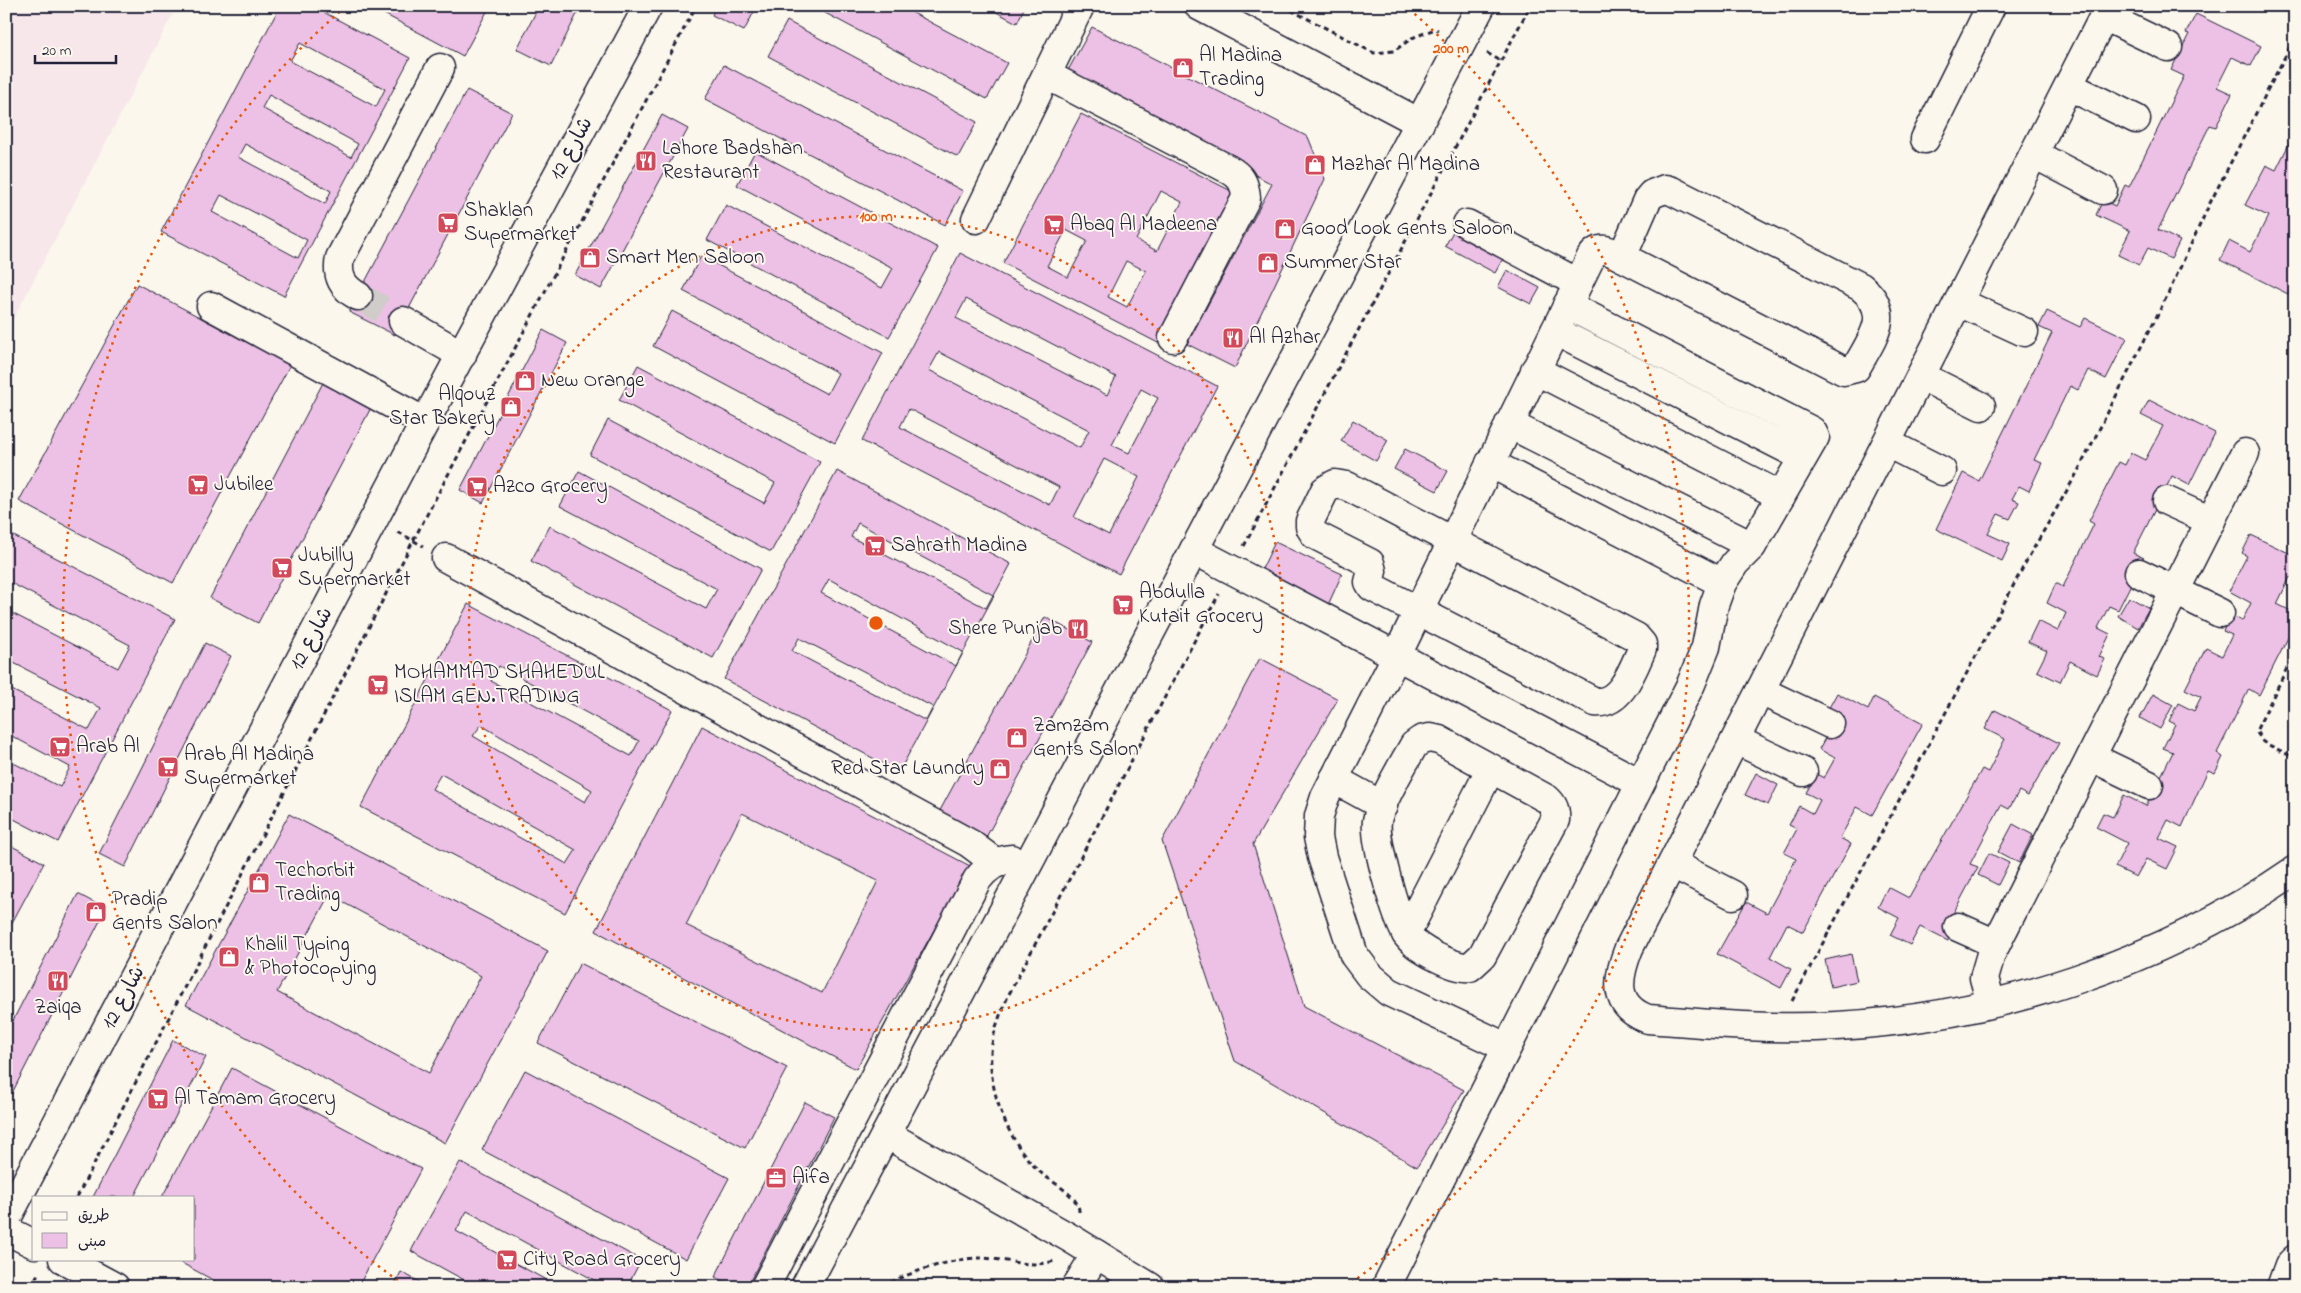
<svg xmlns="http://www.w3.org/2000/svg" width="2301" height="1293" viewBox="0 0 2301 1293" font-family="'Indie Flower','Playpen Sans Arabic',sans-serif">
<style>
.built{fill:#f7e6ea}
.building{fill:#edc0e5;stroke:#22223b;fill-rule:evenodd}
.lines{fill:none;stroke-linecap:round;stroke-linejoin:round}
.minor-tunnel{stroke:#d0ccc9;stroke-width:28;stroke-dasharray:28 14;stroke-linecap:butt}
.minor-casing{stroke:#22223b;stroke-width:31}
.path{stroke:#22223b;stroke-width:3;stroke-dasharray:5 4;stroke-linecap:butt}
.minor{stroke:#fbf7ec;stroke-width:28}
.ring{fill:none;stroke:#e8590c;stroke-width:2.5;stroke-dasharray:2.5 5}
.labels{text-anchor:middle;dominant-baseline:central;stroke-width:4;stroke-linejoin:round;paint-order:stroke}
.poi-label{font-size:21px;fill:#22223b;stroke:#fbf7ec;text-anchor:start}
.street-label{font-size:21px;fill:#22223b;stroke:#fbf7ec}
.centre{fill:#e8590c;stroke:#fbf7ec;stroke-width:2.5}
.ring-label{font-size:15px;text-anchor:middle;font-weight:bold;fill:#e8590c;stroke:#fbf7ec;stroke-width:4;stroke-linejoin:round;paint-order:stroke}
</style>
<rect width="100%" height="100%" fill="#fbf7ec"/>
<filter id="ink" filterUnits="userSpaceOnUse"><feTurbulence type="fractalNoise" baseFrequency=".02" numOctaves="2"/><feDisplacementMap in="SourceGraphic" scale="10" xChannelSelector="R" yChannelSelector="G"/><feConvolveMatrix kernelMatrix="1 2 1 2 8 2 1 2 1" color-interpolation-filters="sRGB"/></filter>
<g filter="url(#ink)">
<polygon class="built" points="6,6 177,6 6,333"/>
<g class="building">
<path d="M 280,6 L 312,6 L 410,58 L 284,296 L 161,232 ZM 300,43 L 385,89 L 376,107 L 290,61 ZM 269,95 L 358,144 L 351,157 L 262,108 ZM 245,144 L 331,191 L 325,204 L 238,157 ZM 221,195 L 307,240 L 298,258 L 212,212 Z"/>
<polygon points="369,6 490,6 463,56"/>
<polygon points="539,6 581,6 551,66 517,49"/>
<polygon points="716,6 757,6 744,31 712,15"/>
<polygon points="812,6 900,6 1007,63 987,99"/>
<polygon points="985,6 1025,6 1017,23"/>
<polygon points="2196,14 2261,46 2251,66 2232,57 2217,87 2232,94 2216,127 2210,125 2158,230 2180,241 2171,259 2148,248 2139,265 2118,255 2130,231 2096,215 2103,200 2115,206 2125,185 2129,187 2184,76 2171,70 2189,34 2186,33"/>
<polygon points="787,21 977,122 958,157 768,56"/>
<polygon points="1092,27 1308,137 1325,179 1235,368 1187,344 1272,184 1066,74"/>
<polygon points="724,65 963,191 945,225 705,99"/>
<polygon points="467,90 512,113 395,335 349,312"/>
<path d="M 1081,114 L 1237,194 L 1158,343 L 1003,263 ZM 1161,191 L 1182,202 L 1157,251 L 1136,240 ZM 1066,230 L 1087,241 L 1068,277 L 1047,266 ZM 1126,261 L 1146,271 L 1127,307 L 1108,297 Z"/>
<polygon points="662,115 688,129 601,289 575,275"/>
<polygon points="2295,132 2295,216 2288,230 2295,233 2295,281 2288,294 2220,260 2229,241 2250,252 2268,216 2245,205 2266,165 2276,170"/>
<polygon points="755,151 938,248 889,337 707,240 726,205 882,288 893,268 737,185"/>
<polygon points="1455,228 1505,255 1495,273 1445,246"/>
<path d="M 960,253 L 1217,386 L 1119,574 L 862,441 ZM 966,299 L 1116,377 L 1107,395 L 956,318 ZM 939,352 L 1089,430 L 1080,448 L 929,370 ZM 1141,389 L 1158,398 L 1129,453 L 1112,445 ZM 909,409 L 1059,487 L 1050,505 L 900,427 ZM 1104,459 L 1139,477 L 1109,535 L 1074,517 Z"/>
<polygon points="701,256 883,353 835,443 653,346 672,311 827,394 838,373 683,291"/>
<polygon points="1507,270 1540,288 1531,304 1498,287"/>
<polygon points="137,284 290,365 173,583 19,501"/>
<polygon points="2047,311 2080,327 2085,318 2127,338 2106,379 2088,370 2078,390 2070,386 2034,460 2042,463 2029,491 2019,486 2012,499 2019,502 2010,519 1998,514 1988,534 2010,544 2002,561 1936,529 1963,473 1979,481 2052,333 2039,327"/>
<polygon points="543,330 567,343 483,503 460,490"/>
<polygon points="638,365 820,462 771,552 590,455 608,420 764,503 775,483 619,400"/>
<polygon points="326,377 374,402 258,623 210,598"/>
<polygon points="2149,400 2215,433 2189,485 2172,476 2133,553 2144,558 2118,610 2109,606 2098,628 2110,634 2099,657 2105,659 2097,675 2070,661 2060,682 2037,671 2047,651 2028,642 2038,621 2058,631 2066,613 2047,603 2056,583 2063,587 2094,524 2089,521 2119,462 2125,465 2131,453 2145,460 2163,426 2141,415"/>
<polygon points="1353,420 1388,440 1376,461 1341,441"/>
<polygon points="1405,449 1448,471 1437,491 1394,469"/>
<polygon points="579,471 761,569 713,658 531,561 550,526 706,609 717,589 560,506"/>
<path d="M 837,471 L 1011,564 L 899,772 L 724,679 ZM 858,523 L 993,595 L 986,608 L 851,537 ZM 829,579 L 963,652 L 956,666 L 821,593 ZM 799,638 L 933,707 L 926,721 L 792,651 Z"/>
<polygon points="6,532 175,619 58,842 6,815 6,759 60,787 70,767 6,733 6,687 89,730 101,708 6,659 6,610 118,668 130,645 11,583 6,592"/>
<polygon points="2251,535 2295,556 2295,579 2290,577 2277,604 2295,613 2295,624 2259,695 2249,689 2217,753 2223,757 2215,773 2208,770 2182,827 2168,820 2159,838 2178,847 2167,869 2146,859 2136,877 2115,867 2127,843 2096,827 2103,813 2113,817 2124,795 2146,806 2173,752 2163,748 2175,724 2169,721 2178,703 2194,711 2201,697 2185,689 2206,648 2222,656 2232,635 2223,631 2231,615 2242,621 2251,603 2229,591 2247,556 2242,553"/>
<polygon points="1275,542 1342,574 1328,605 1260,573"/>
<polygon points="2129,597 2149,608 2138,628 2118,616"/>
<path d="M 468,604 L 672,710 L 565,913 L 361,807 ZM 499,666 L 639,741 L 631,756 L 491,681 ZM 481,725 L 592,790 L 585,802 L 473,736 ZM 441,774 L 576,850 L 567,864 L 432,789 Z"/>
<polygon points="1045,617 1092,642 984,841 937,816"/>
<polygon points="205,643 231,656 125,867 99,854"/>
<polygon points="1260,658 1338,699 1253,844 1304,1006 1464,1090 1417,1167 1235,1061 1162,841"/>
<polygon points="1837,693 1868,710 1874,697 1923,723 1872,815 1857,807 1840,838 1851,844 1803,932 1787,924 1770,957 1791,969 1781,988 1717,954 1746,902 1767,913 1796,859 1784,853 1797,829 1789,825 1799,806 1813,814 1820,800 1806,793 1816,774 1824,778 1835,758 1819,749 1835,720 1825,715"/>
<polygon points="2153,694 2173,705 2160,729 2140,718"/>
<polygon points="1995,710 2059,743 2028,796 2019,791 2009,809 2001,805 1970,864 1978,867 1954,912 1961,916 1948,941 1920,927 1910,945 1890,935 1899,918 1878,907 1888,887 1909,898 1982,769 1988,772 2005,739 1985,729"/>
<path d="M 702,726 L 970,866 L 856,1069 L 596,931 ZM 742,813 L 878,881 L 822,993 L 686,925 Z"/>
<polygon points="1756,773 1778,785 1768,805 1745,795"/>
<path d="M 289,814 L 548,951 L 445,1143 L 186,1005 ZM 329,895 L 481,976 L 429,1073 L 277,992 Z"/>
<polygon points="2013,824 2033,835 2019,863 1998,852"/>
<polygon points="6,843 44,863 6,934"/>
<polygon points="1989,853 2009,863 1998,885 1978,875"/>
<polygon points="78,894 106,909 8,1101 6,1034"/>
<polygon points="1851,954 1857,981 1831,987 1825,960"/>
<polygon points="580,963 787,1068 745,1148 538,1043"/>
<polygon points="173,1040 206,1057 134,1197 93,1197"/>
<polygon points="232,1068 421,1169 358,1287 226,1287 174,1259 194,1259 194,1197 162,1197"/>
<polygon points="525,1070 729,1178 686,1259 482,1150"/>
<polygon points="805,1102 834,1117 747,1287 735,1287 715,1277"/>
<polygon points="460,1162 641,1260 627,1287 607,1287 467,1211 456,1231 559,1287 477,1287 411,1251"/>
<polygon points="401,1272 429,1287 393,1287"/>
</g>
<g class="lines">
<polyline class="minor-tunnel" points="358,296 403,321"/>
<g class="minor-casing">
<g id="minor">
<polyline points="1199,6 1420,123"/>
<path d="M 2109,6 L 1629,948 C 1617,978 1612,1006 1648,1019 C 1711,1024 1774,1030 1837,1026 C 1999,1017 2162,962 2295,870"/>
<polyline points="2104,16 2168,47"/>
<path d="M 1047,75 L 1228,169 C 1241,176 1245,183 1246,198 L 1173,338"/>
<polyline points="2069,86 2136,119"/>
<polyline points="1925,139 1991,6"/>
<polyline points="2034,154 2103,190"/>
<path d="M 1665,189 L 1672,191 L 1861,287 C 1894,314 1872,338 1856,368 L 1844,371 L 1622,257 L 1647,200 L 1652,194 Z"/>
<polyline points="976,219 1080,6"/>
<polyline points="1467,224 1578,283"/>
<path d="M 358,296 C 343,288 336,276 340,258 L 440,68"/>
<polyline points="1959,302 2024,332"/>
<polyline points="211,306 425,422"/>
<polyline points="403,321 462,355"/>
<polyline points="1555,331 1803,457"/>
<polyline points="1535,370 1781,496"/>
<polyline points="1921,376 1981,406"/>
<polyline points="1509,424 1752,546"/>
<polyline points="1887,443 1942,471"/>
<polyline points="1490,463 1722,583"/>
<path d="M 1335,484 L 1347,486 L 1636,637 L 1642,644 L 1642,649 C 1633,669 1621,705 1595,702 L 1372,587 L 1369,582 L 1372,571 L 1370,563 L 1315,535 L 1310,527 L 1310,521 L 1325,490 Z"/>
<polyline points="2167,501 2211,521"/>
<polyline points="1194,550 1640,783"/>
<polyline points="446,558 969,843 996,863"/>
<polyline points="2139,573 2220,613"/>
<polyline points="1761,691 1830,724"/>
<path d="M 1430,738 L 1439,740 L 1547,799 C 1554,805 1556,811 1555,820 L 1482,956 L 1470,967 C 1455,969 1416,949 1407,935 C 1396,918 1374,840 1377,821 C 1380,802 1404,763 1414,745 L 1421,740 Z"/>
<polyline points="1736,740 1803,772"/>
<polyline points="2091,757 2149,785"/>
<polyline points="1334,779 1383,806"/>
<polyline points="1673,864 1733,895"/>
<polyline points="1958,927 1996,944"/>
<polyline points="1406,934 1491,768"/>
<polyline points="1991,1003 1984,978 1991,954 2245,453"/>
<path d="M 1506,1047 L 1389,992 L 1369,975 L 1354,955 L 1322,857 L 1318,837 L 1319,816 L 1325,797 L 1397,655 L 1591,257 C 1600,244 1610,251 1622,257"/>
<polyline points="886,1134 1070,1238 1150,1287"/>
<polyline points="6,1220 425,422 648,6"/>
<polyline points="6,1230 34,1244"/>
<polyline points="63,1259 115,1287"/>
<path d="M 765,1287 L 977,880 C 986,868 997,860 1012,859"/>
<polyline points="805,1287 1481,6"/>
<polyline points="1076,1287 1096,1254"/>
<polyline points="1386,1287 1691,684 1706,647 1714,605 1722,583 1735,563 1752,546 1815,437 1812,431 1567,305"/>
<polyline points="2281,1287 2289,1265 2295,1259"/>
</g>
</g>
<g class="path">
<polyline points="1283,6 1374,53 1394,51 1412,38 1435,29 1438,30"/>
<polyline points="1487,53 1501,61"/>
<polyline points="398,532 423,546"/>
<polyline points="1244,546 1530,6"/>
<polyline points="2295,652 2256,731 2263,742 2295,758"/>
<polyline points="1792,1001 2027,560 2077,473 2168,294 2210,203 2295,37"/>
<polyline points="77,1197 413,541 696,6"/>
<path d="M 1079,1212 C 1080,1196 1051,1182 1040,1172 C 1009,1144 985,1087 992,1044 C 995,1026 1002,1010 1009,994 L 1219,594"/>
<polyline points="31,1287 39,1272"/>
<path d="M 883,1287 C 902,1274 955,1258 978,1258 C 1004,1258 1028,1269 1054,1261"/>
</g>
<use href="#minor" class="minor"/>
</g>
</g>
<g class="ring">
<circle cx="876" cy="623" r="407"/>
<path d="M404 1285A813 813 0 0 1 343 9M1409 9A813 813 0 0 1 1348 1285"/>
</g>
<defs>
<g id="shop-square" transform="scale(1.125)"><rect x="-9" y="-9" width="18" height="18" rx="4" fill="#d1495b" stroke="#fbf7ec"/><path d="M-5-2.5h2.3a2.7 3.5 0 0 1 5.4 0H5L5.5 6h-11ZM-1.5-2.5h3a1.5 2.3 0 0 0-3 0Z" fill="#fff"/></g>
<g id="restaurant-square" transform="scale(1.125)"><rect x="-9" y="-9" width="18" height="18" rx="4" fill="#d1495b" stroke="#fbf7ec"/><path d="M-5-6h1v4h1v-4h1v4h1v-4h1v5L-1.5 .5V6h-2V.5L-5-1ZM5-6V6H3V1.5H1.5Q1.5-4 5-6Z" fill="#fff"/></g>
<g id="supermarket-square" transform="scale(1.125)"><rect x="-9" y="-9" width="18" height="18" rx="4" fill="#d1495b" stroke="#fbf7ec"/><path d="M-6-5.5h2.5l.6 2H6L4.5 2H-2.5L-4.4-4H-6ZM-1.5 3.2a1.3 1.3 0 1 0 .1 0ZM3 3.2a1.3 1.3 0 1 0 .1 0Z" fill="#fff"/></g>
<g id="office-square" transform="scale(1.125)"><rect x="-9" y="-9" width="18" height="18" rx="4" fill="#d1495b" stroke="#fbf7ec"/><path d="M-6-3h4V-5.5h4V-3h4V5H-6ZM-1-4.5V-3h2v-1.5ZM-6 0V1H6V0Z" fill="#fff"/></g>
</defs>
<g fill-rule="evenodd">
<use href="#shop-square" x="1183" y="68"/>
<use href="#restaurant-square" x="646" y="161"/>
<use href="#shop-square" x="1315" y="165"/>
<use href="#supermarket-square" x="448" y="223"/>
<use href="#supermarket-square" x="1054" y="225"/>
<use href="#shop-square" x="1285" y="229"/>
<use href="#shop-square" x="590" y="258"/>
<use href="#shop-square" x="1268" y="263"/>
<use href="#restaurant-square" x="1233" y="338"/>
<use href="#shop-square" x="525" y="381"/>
<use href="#shop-square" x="511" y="407"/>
<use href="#supermarket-square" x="198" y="485"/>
<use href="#supermarket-square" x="477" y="487"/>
<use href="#supermarket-square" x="875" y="546"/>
<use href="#supermarket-square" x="282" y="568"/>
<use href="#supermarket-square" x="1123" y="605"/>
<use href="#restaurant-square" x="1078" y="629"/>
<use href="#supermarket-square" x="378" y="685"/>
<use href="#shop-square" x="1017" y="738"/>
<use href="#supermarket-square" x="60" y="747"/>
<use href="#supermarket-square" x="168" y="767"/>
<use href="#shop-square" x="1000" y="769"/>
<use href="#shop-square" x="259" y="883"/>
<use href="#shop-square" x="96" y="912"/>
<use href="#shop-square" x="229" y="957"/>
<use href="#restaurant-square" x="58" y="981"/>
<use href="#supermarket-square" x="158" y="1099"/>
<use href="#office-square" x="776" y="1178"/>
<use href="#supermarket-square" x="507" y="1260"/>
</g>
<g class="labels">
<g class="poi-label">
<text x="1199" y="56">Al Madina<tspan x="1199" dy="24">Trading</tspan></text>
<text x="662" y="149">Lahore Badshan<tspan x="662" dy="24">Restaurant</tspan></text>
<text x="1331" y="165">Mazhar Al Madina</text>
<text x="464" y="211">Shaklan<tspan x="464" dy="24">Supermarket</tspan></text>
<text x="1070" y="225">Abaq Al Madeena</text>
<text x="1301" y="229">Good Look Gents Saloon</text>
<text x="606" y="258">Smart Men Saloon</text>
<text x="1284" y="263">Summer Star</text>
<text x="1249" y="338">Al Azhar</text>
<text x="541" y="381">New Orange</text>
<text x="495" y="395" text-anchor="end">Alqouz<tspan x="495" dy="24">Star Bakery</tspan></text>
<text x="214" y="485">Jubilee</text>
<text x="493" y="487">Azco Grocery</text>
<text x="891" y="546">Sahrath Madina</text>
<text x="298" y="556">Jubilly<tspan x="298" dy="24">Supermarket</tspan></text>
<text x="1139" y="593">Abdulla<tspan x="1139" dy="24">Kutait Grocery</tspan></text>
<text x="1062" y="629" text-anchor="end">Shere Punjab</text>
<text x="394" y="673">MOHAMMAD SHAHEDUL<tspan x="394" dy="24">ISLAM GEN.TRADING</tspan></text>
<text x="1033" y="726">Zamzam<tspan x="1033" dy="24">Gents Salon</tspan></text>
<text x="76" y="747">Arab Al</text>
<text x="184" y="755">Arab Al Madina<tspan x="184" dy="24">Supermarket</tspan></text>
<text x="984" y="769" text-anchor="end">Red Star Laundry</text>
<text x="275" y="871">Techorbit<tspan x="275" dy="24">Trading</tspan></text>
<text x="112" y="900">Pradip<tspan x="112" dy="24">Gents Salon</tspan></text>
<text x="245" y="945">Khalil Typing<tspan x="245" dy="24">&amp; Photocopying</tspan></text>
<text x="58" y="1008" text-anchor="middle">Zaiqa</text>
<text x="174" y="1099">Al Tamam Grocery</text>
<text x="792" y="1178">Aifa</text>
<text x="523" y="1260">City Road Grocery</text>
</g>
<g class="street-label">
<text transform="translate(572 149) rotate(-62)">شارع 12</text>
<text transform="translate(312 639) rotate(-62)">شارع 12</text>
<text transform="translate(124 998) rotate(-62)">شارع 12</text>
</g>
</g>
<circle cx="876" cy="623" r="8" class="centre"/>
<g class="ring-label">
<text x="1451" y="53">200 m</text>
<text x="876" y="221">100 m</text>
</g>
<rect width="2301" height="1293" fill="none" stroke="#fbf7ec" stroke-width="25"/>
<rect x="12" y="12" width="2276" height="1268" fill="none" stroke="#22223b" stroke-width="2" filter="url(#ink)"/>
<rect x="32" y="1196" width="162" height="65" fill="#fbf7ec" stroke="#a4a2a5"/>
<rect x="42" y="1212" width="25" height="8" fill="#fbf7ec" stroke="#a4a2a5"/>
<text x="78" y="1220" font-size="15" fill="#22223b">طريق</text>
<rect x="42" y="1233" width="25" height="15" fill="#edc0e5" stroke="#a4a2a5"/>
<text x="78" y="1246" font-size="15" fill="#22223b">مبنى</text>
<path d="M35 55v8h81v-8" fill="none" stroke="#22223b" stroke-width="2.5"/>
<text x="42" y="55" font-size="15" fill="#22223b" stroke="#fbf7ec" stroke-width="4" paint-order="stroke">20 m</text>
</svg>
